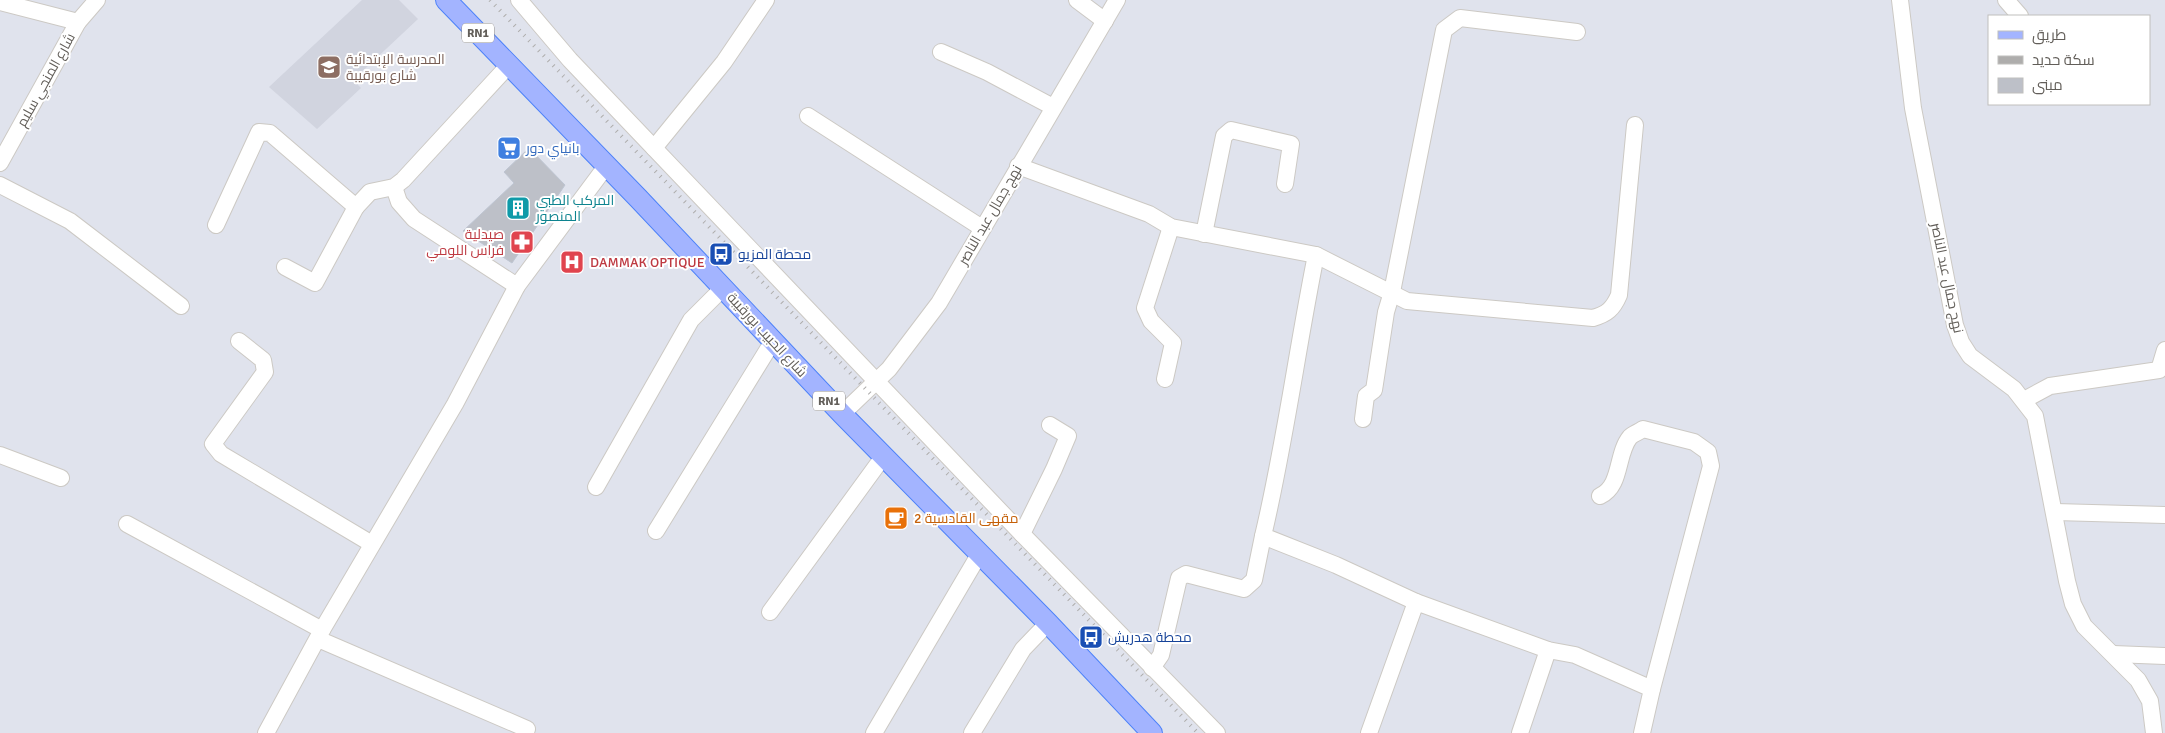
<svg xmlns="http://www.w3.org/2000/svg" width="2165" height="733" viewBox="0 0 2165 733" font-family="Signika,Cairo,sans-serif">
<style>
.education{fill:#d1d4df}
.building{fill:#bdc0c8;stroke:#bec5d2}
.lines{fill:none;stroke-linecap:round;stroke-linejoin:round}
.minor-casing{stroke:#ccc9c4;stroke-width:18}
.major-casing{stroke:#4d82f9;stroke-width:22}
.minor{stroke:#fff;stroke-width:16}
.major{stroke:#a3b4ff;stroke-width:20}
.rail{stroke:#aeadac;stroke-width:4;stroke-dasharray:1 6;stroke-linecap:butt}
.labels{text-anchor:middle;dominant-baseline:central;stroke-width:4;stroke-linejoin:round;paint-order:stroke}
.shield{fill:#fff;stroke:#918e8b;stroke-width:1}
.shield-label{font-size:12px;font-weight:bold;fill:#625e59}
.education-label{font-size:14px;fill:#785e54;stroke:#fff;text-anchor:start}
.street-label{font-size:14px;fill:#625e59;stroke:#fff}
.shop-label{font-size:14px;fill:#366cbe;stroke:#fff;text-anchor:start}
.culture-label{font-size:14px;fill:#0d838f;stroke:#fff;text-anchor:start}
.health-label{font-size:14px;fill:#be3a42;stroke:#fff;text-anchor:end}
.transit-label{font-size:14px;fill:#164399;stroke:#fff;text-anchor:start}
.food-label{font-size:14px;fill:#c56008;stroke:#fff;text-anchor:start}
</style>
<rect width="100%" height="100%" fill="#e0e3ed"/>
<polygon class="education" points="362,0 399,0 418,19 353,80 361,88 317,129 269,87"/>
<polygon class="building" points="529,148 565,185 512,263 463,231 514,183 504,172"/>
<g class="lines">
<g class="minor-casing">
<g id="minor">
<polyline points="519,0 570,60 1022,534 1217,733"/>
<polyline points="1077,0 1105,21"/>
<polyline points="1900,0 1913,108 1955,325 1961,342 1970,356 2014,389 2035,416 2067,581 2073,604 2084,626 2138,680 2150,701 2154,733"/>
<polyline points="2006,0 2020,16"/>
<polyline points="0,2 78,22"/>
<polyline points="941,52 987,72 1053,107"/>
<polyline points="808,116 982,228"/>
<polyline points="654,148 724,62 766,0"/>
<polyline points="0,163 78,22 97,0"/>
<path d="M 1018,166 L 1149,214 L 1171,227 L 1316,255 L 1407,301 L 1593,318 C 1607,314 1613,309 1619,295 L 1635,125"/>
<polyline points="0,185 70,221 181,306"/>
<polyline points="394,187 399,202 414,219 517,286"/>
<polyline points="216,225 259,132 270,133 356,207 370,192 394,187 403,180 509,65"/>
<polyline points="1204,234 1224,136 1231,130 1291,144 1285,184"/>
<path d="M 1316,255 C 1297,349 1285,444 1263,536 L 1336,565 L 1416,602"/>
<polyline points="285,267 315,283 356,207"/>
<polyline points="239,341 263,360 265,372 213,444 221,454 372,544"/>
<polyline points="1165,379 1173,343 1151,321 1145,308 1171,227"/>
<polyline points="2024,400 2050,386 2159,370 2165,350"/>
<polyline points="842,414 889,369 939,303 1117,0"/>
<polyline points="1363,419 1366,396 1374,390 1386,312 1392,292 1444,30 1460,18 1577,32"/>
<polyline points="0,455 61,478"/>
<polyline points="596,487 691,320 723,288"/>
<path d="M 1600,496 C 1622,486 1616,454 1630,437 C 1633,434 1639,432 1643,429 L 1694,442 L 1708,452 L 1711,466 L 1652,689"/>
<polyline points="2055,512 2165,515"/>
<polyline points="127,524 322,630"/>
<polyline points="656,531 773,341"/>
<polyline points="1022,534 1054,469 1068,436 1050,425"/>
<polyline points="770,612 883,457"/>
<polyline points="318,639 527,729"/>
<polyline points="2113,654 2165,656"/>
<polyline points="1152,668 1161,655 1179,578 1186,574 1244,589 1254,580 1263,536"/>
<polyline points="266,733 322,630 455,404 517,286 607,165"/>
<polyline points="874,733 980,553"/>
<polyline points="972,733 1023,649 1048,623"/>
<polyline points="1369,733 1416,602 1548,650 1575,655 1652,689 1642,733"/>
<polyline points="1520,733 1548,650"/>
</g>
</g>
<g class="major-casing">
<polyline id="major" points="446,0 638,198 842,414 1048,623 1152,733"/>
</g>
<use href="#minor" class="minor"/>
<use href="#major" class="major"/>
<polyline class="rail" points="490,0 1198,733"/>
</g>
<defs>
<g id="school-square" transform="scale(1.25)"><rect x="-9" y="-9" width="18" height="18" rx="4" fill="#8d6e63" stroke="#fff"/><path d="M0-5L7-2L0 1L-7-2ZM-4 1L0 2.5L4 1V4Q0 6-4 4Z" fill="#fff"/></g>
<g id="supermarket-square" transform="scale(1.25)"><rect x="-9" y="-9" width="18" height="18" rx="4" fill="#3f7fe0" stroke="#fff"/><path d="M-6-5.5h2.5l.6 2H6L4.5 2H-2.5L-4.4-4H-6ZM-1.5 3.2a1.3 1.3 0 1 0 .1 0ZM3 3.2a1.3 1.3 0 1 0 .1 0Z" fill="#fff"/></g>
<g id="building-square" transform="scale(1.25)"><rect x="-9" y="-9" width="18" height="18" rx="4" fill="#0f9aa8" stroke="#fff"/><path d="M-4-6H4V6H1V3H-1V6H-4ZM-2.5-4.3h1.7v1.8h-1.7ZM.8-4.3h1.7v1.8H.8ZM-2.5-1h1.7V.8h-1.7ZM.8-1h1.7V.8H.8Z" fill="#fff"/></g>
<g id="pharmacy-square" transform="scale(1.25)"><rect x="-9" y="-9" width="18" height="18" rx="4" fill="#e0444e" stroke="#fff"/><path d="M-2-6h4v4h4v4h-4v4h-4v-4h-4v-4h4Z" fill="#fff"/></g>
<g id="bus-square" transform="scale(1.25)"><rect x="-9" y="-9" width="18" height="18" rx="4" fill="#1a4fb4" stroke="#fff"/><path d="M-5-6H5V4H4V6H2V4H-2V6H-4V4H-5ZM-3.5-4V0h7V-4ZM-3.5 1.2v1.5H-2V1.2ZM2 1.2v1.5H3.5V1.2Z" fill="#fff"/></g>
<g id="hospital-square" transform="scale(1.25)"><rect x="-9" y="-9" width="18" height="18" rx="4" fill="#e0444e" stroke="#fff"/><path d="M-5-5h3v3.5h4V-5h3V5h-3V1.5h-4V5h-3Z" fill="#fff"/></g>
<g id="cafe-square" transform="scale(1.25)"><rect x="-9" y="-9" width="18" height="18" rx="4" fill="#e8710a" stroke="#fff"/><path d="M-5.5-4.5H6V0H3Q3 3.5 0 3.5H-2.5Q-5.5 3.5-5.5 0ZM3-3.2v2h1.7v-2ZM-6 4.5H4V6H-6Z" fill="#fff"/></g>
</defs>
<g fill-rule="evenodd">
<use href="#school-square" x="329" y="67"/>
<use href="#supermarket-square" x="509" y="148"/>
<use href="#building-square" x="518" y="208"/>
<use href="#pharmacy-square" x="522" y="242"/>
<use href="#bus-square" x="721" y="254"/>
<use href="#hospital-square" x="572" y="262"/>
<use href="#cafe-square" x="896" y="518"/>
<use href="#bus-square" x="1091" y="637"/>
</g>
<g class="labels">
<g class="shield">
<rect x="462" y="23.5" width="32" height="19" rx="4"/>
<rect x="813" y="391.5" width="32" height="19" rx="4"/>
</g>
<g class="shield-label">
<text x="478" y="33">RN1</text>
<text x="829" y="401">RN1</text>
</g>
<g class="education-label">
<text x="346" y="59">المدرسة الإبتدائية<tspan x="346" dy="16">شارع بورقيبة</tspan></text>
</g>
<g class="street-label">
<text transform="translate(46 80) rotate(-61)">شارع المنجي سليم</text>
<text transform="translate(990 215) rotate(-60)">نهج جمال عبد الناصر</text>
<text transform="translate(1947 278) rotate(78)">نهج جمال عبد الناصر</text>
<text transform="translate(767 335) rotate(47)">شارع الحبيب بورقيبة</text>
</g>
<g class="shop-label">
<text x="526" y="148">بانياي دور</text>
</g>
<g class="culture-label">
<text x="536" y="200">المركب الطبي<tspan x="536" dy="16">المنصور</tspan></text>
</g>
<g class="health-label">
<text x="504" y="234">صيدلية<tspan x="504" dy="16">فراس اللومي</tspan></text>
<text x="590" y="262" text-anchor="start">DAMMAK OPTIQUE</text>
</g>
<g class="transit-label">
<text x="738" y="254">محطة المزيو</text>
<text x="1108" y="637">محطة هدريش</text>
</g>
<g class="food-label">
<text x="914" y="518">مقهى القادسية 2</text>
</g>
</g>
<rect x="1988" y="15" width="162" height="90" fill="#ffffff" stroke="#c0bfbd"/>
<rect x="1998" y="31" width="25" height="8" fill="#a3b4ff" stroke="#c0bfbd"/>
<text x="2032" y="40" font-size="15" fill="#625e59">طريق</text>
<rect x="1998" y="56" width="25" height="8" fill="#aeadac" stroke="#c0bfbd"/>
<text x="2032" y="65" font-size="15" fill="#625e59">سكة حديد</text>
<rect x="1998" y="78" width="25" height="15" fill="#bdc0c8" stroke="#c0bfbd"/>
<text x="2032" y="90" font-size="15" fill="#625e59">مبنى</text>
</svg>
